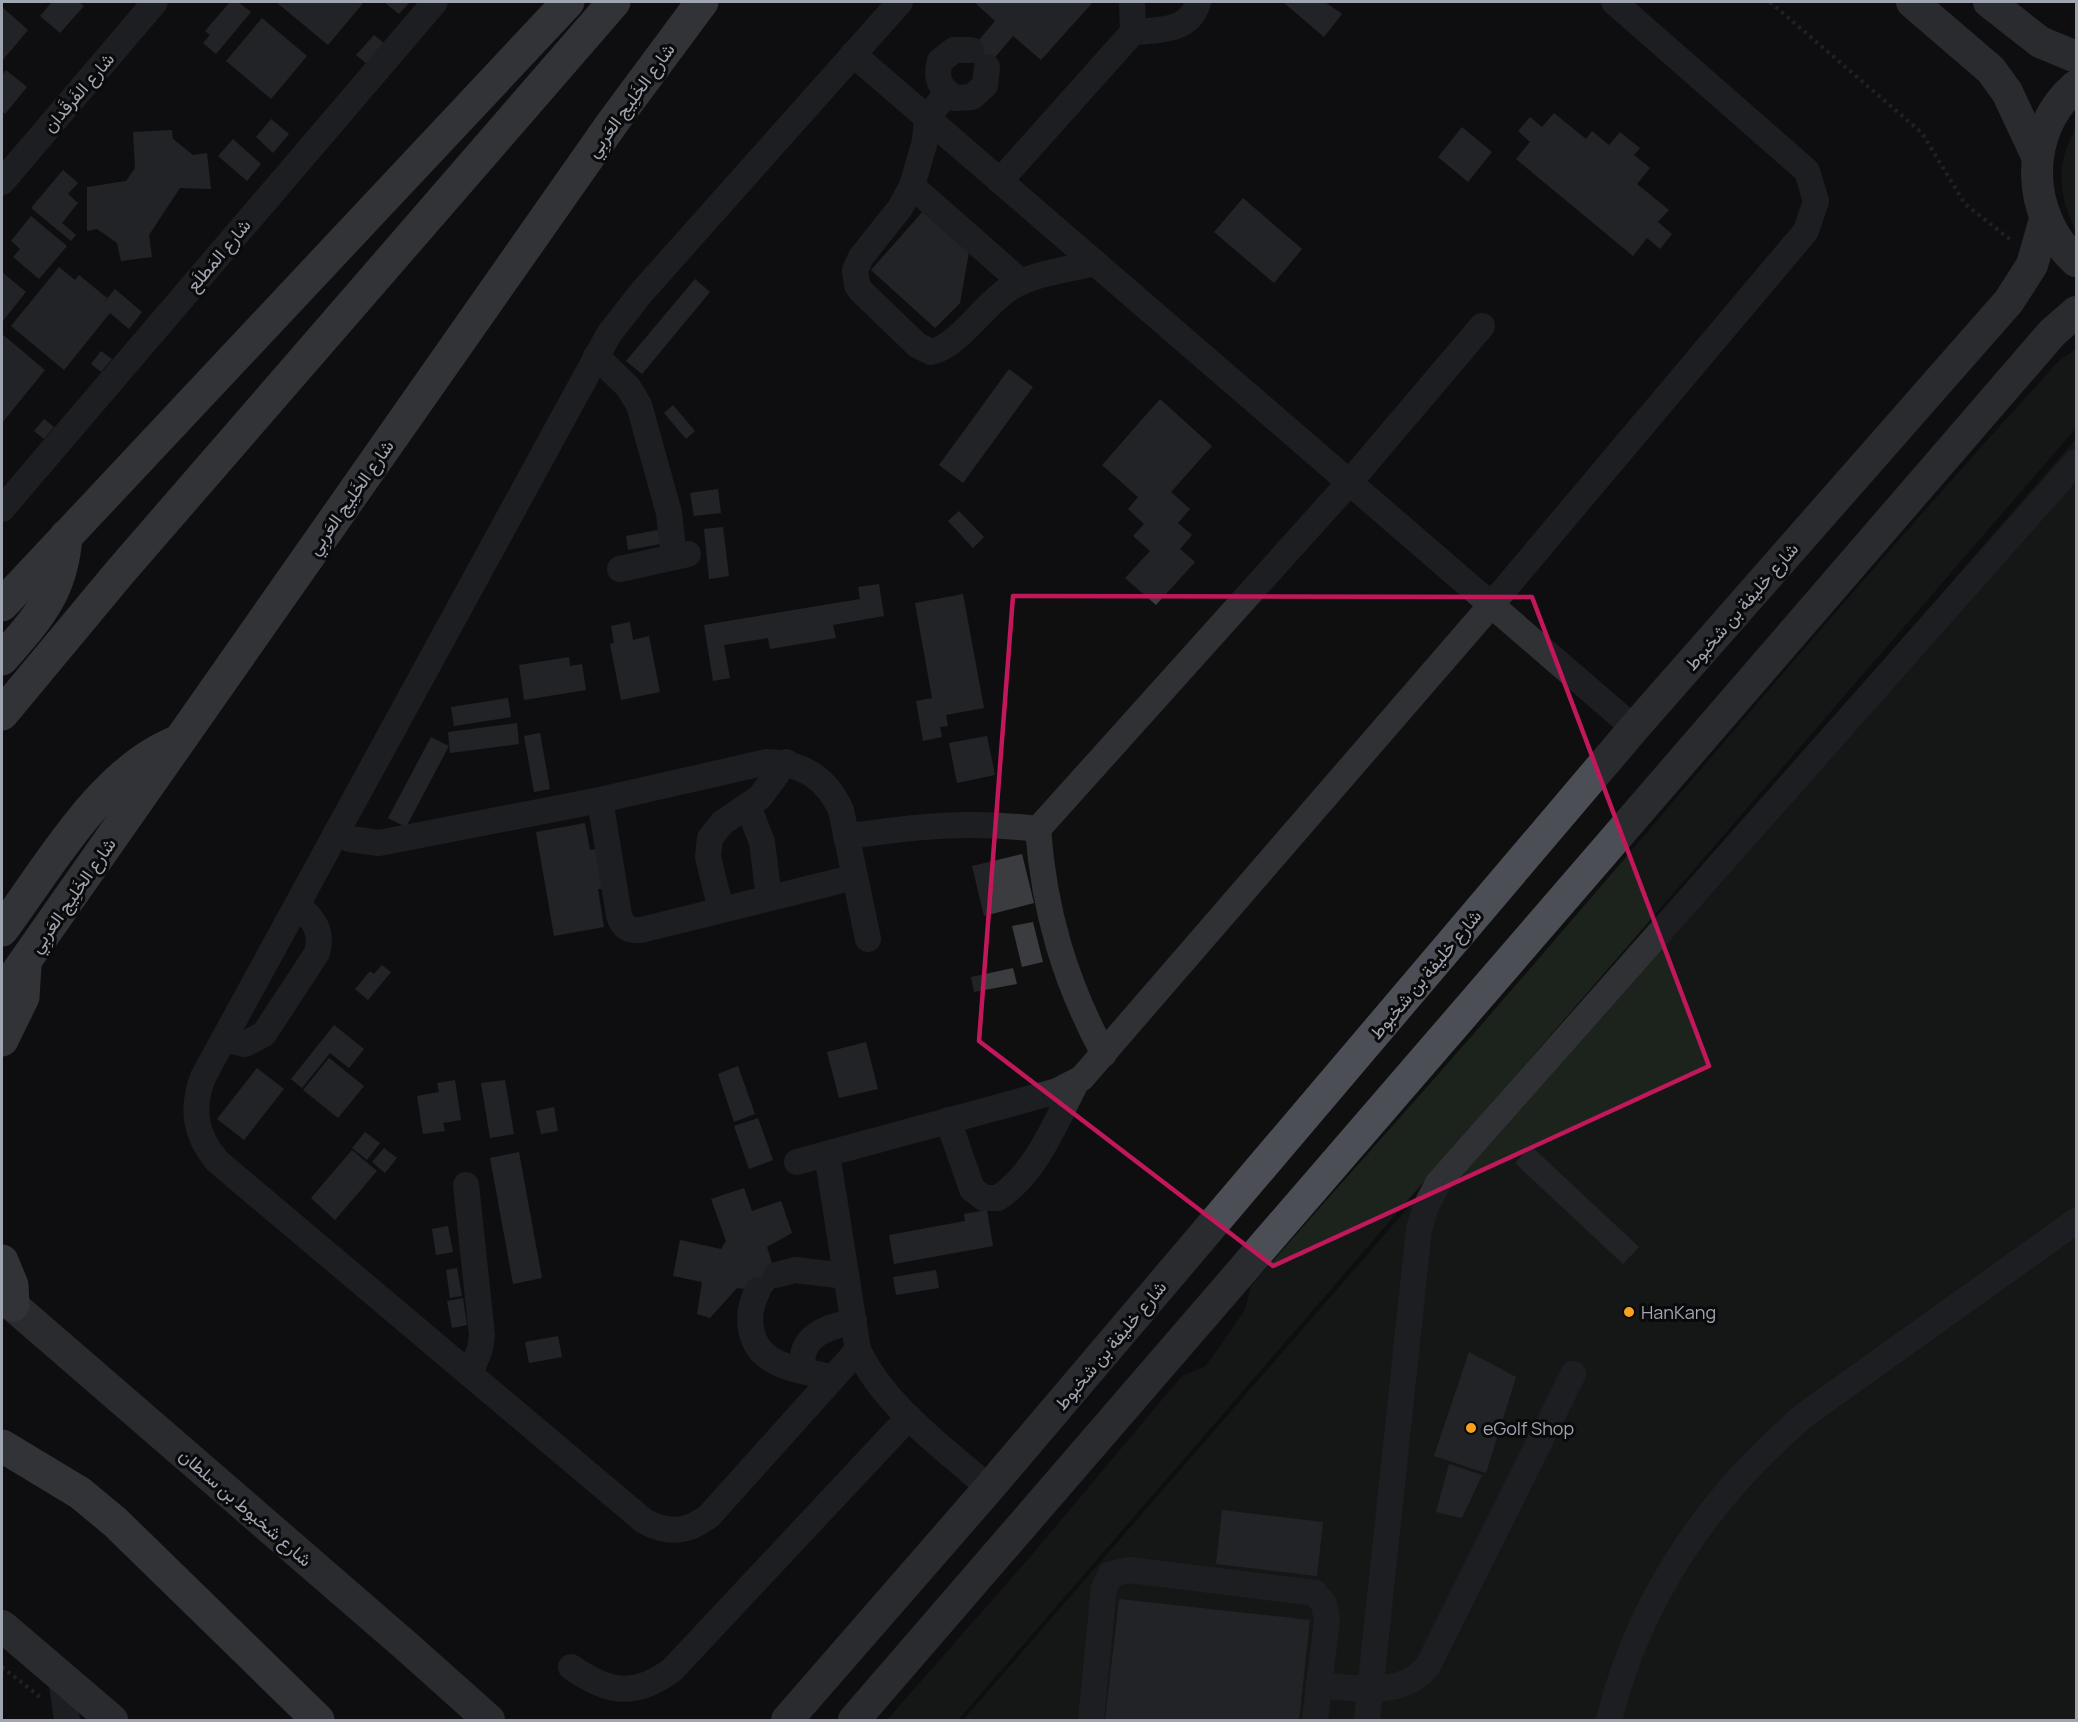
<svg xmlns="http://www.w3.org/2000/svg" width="2078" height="1722" viewBox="0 0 2078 1722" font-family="Manrope,Vazirmatn,sans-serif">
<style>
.green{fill:#1b231c}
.building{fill:#3b3c40}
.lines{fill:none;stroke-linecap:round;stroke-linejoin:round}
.path{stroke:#36383d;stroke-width:4;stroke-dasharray:3 4.5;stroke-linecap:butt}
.minor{stroke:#303135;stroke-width:26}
.major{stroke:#4c4e55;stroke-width:32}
.highway{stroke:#5c5f67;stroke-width:33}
.marked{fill:none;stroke:#c2185b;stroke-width:4.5;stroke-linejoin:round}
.poi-dot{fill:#f9a11e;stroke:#0a0a0b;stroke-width:2}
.labels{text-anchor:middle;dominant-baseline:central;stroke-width:6;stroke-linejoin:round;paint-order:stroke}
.street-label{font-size:18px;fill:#9fa6b2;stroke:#0a0a0b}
.poi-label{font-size:18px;fill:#9fa6b2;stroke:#0a0a0b;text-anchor:start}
</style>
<rect width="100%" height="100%" fill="#0f0f10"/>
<g class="green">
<path d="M 2076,128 L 2076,231 C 2058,193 2055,166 2076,128 Z"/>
<path d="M 2076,349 L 2076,428 L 958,1720 L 887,1720 L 1031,1556 L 1182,1376 L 1206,1366 L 1245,1310 L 1251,1286 C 1325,1201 1401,1117 1476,1031 C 1671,807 1859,579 2060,360 Z"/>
<polygon points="2076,439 2076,1720 963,1720"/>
</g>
<g class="building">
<polygon points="52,2 79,2 84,6 60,33 40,16"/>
<polygon points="230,2 238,2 251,12 216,54 203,43 210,35 205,31"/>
<polygon points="276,2 364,2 328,45"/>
<polygon points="384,2 410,2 399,14"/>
<polygon points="974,2 1093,2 1041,60 1013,36 985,69 968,53 995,21"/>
<polygon points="1283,2 1325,2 1342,14 1324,37"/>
<polygon points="2,7 28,30 2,61"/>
<polygon points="262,18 307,56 271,99 226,61"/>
<polygon points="374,35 385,44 367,64 356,55"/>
<polygon points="6,70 27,87 5,114 2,111 2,75"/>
<polygon points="1554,113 1586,139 1592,131 1609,145 1620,132 1640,148 1634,155 1650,168 1637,184 1669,210 1658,222 1672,234 1660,249 1647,238 1633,256 1516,159 1530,142 1518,131 1530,117 1542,127"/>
<polygon points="271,119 289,134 273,153 256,137"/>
<polygon points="1462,127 1492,152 1468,182 1438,157"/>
<polygon points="172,130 173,139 193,155 207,153 211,189 180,188 149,235 152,257 121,261 117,243 97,229 87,231 87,187 126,181 135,168 133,132"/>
<polygon points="233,139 261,164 247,181 218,156"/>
<polygon points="63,170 78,183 68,194 78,203 62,223 76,235 71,241 31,208"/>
<polygon points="1243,198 1302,249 1274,283 1214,232"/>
<polygon points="925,209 969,252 960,303 935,328 871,270"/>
<polygon points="31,216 67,246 39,279 13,257 20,249 11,241"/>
<polygon points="59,267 75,280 79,275 107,298 101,306 115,289 142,312 129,329 110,313 64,370 11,326"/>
<polygon points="2,272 26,292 2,322"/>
<polygon points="695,279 710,292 642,374 626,361"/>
<polygon points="2,334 45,370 2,423"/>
<polygon points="101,351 112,359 101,372 91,364"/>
<polygon points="1009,369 1033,387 963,483 939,465"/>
<polygon points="1160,399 1212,446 1171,492 1190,509 1178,523 1192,535 1180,549 1195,562 1156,605 1125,578 1150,551 1133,536 1144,524 1128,509 1138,497 1102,465"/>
<polygon points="673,405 695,431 686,439 664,413"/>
<polygon points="44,419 54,427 44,439 34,431"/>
<polygon points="718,489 721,513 694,516 690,493"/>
<polygon points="959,511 984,537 973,548 948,521"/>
<polygon points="723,527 729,576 709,579 704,529"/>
<polygon points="663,529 665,543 628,550 626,536"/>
<polygon points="879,584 884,616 833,625 836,638 770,649 768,638 724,645 730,678 713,681 704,625 860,599 858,587"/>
<polygon points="963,594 984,708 946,715 948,726 940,727 942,737 923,741 916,701 932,698 915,603"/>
<polygon points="630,622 633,640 649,636 660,692 621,700 610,644 614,643 611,626"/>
<polygon points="569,657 570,666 582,664 586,690 524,700 519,665"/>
<polygon points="508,698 511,717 454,726 451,707"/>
<polygon points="517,723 519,744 450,753 448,732"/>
<polygon points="540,733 550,789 534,792 524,736"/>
<polygon points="987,736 995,775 957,783 949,743"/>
<polygon points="431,737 449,746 406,827 388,818"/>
<polygon points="585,823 590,850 600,848 607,888 598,889 604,927 554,936 536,832"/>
<polygon points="1022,854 1034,903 984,916 972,866"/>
<polygon points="1033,922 1043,962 1022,967 1012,926"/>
<polygon points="382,965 391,972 368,1000 355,989 370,971 374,974"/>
<polygon points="1013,968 1017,984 974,992 971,977"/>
<polygon points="334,1025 364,1049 349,1068 330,1053 302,1088 291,1079"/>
<polygon points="866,1042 878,1089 839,1098 827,1052"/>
<polygon points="329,1058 364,1086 338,1118 303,1090"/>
<polygon points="738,1066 755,1114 734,1122 718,1074"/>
<polygon points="257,1068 284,1089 244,1140 217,1119"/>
<polygon points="455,1080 461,1120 443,1123 445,1131 423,1134 417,1096 439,1092 437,1083"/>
<polygon points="505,1080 514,1134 490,1138 481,1083"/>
<polygon points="554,1107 558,1131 541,1134 536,1111"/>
<polygon points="758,1118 773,1160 749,1169 734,1126"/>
<polygon points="365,1132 380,1143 367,1160 352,1148"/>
<polygon points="1531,1146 1639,1247 1623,1264 1515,1163"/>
<polygon points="384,1148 397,1158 385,1173 372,1162"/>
<polygon points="352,1150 377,1171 335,1220 311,1198"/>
<polygon points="519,1152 542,1278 513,1284 490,1158"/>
<polygon points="744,1188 752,1211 781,1201 792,1233 767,1247 778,1283 771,1292 737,1288 710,1318 697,1314 702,1282 673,1276 680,1240 721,1249 726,1241 711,1199"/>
<polygon points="987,1210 993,1246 894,1264 889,1235 965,1221 964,1214"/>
<polygon points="448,1226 453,1252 436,1255 432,1229"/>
<polygon points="457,1268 462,1296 450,1298 446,1270"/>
<polygon points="936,1270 939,1288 896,1295 893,1277"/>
<polygon points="463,1298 467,1325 452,1328 447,1301"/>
<polygon points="558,1336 562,1357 529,1363 525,1342"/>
<polygon points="1469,1352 1516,1377 1486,1473 1434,1456"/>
<polygon points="1449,1464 1482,1475 1462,1518 1436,1512"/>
<polygon points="1222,1510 1323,1522 1317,1576 1216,1564"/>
<polygon points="1119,1599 1310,1620 1299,1720 1105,1720"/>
</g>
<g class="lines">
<g class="path">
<polyline points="1770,2 1922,133 1965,204 2012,241"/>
<polyline points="2,1667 40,1697"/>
</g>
<g class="minor">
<path d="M 1132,2 L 1133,32 C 1159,30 1190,32 1198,2"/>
<path d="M 971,50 L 954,50 L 940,61 C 935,78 940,89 955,98 L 972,97 L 985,85 L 987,67"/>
<path d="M 853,54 C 1113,279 1374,503 1634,728"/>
<path d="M 947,93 L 927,118 L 925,141 L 912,186 L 900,208 L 861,257 L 855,270 L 857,285 L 861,291 L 917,345 L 931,352 C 958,347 985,303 1010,288 C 1034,273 1067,270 1095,263"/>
<polyline points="1000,181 1133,32"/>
<polyline points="2,182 155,2"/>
<polyline points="912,186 1021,282"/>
<polyline points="596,356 628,387 639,405 669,513 674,557"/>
<polyline points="2,509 435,2"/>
<polyline points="620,569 688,554"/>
<path d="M 600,800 L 619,915 C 622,926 628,931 641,930 L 855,877"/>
<polyline points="748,806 762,842 769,898"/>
<path d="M 336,833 L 350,839 L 379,843 L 600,800 L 767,762 C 803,763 826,778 841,810 L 868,939"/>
<path d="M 846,837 C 913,826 971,821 1038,829"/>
<polyline points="721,910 708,857 710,838 722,823 760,797 786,762"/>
<path d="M 224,1039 L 245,1044 L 264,1034 L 317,953 C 323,931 314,919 297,905"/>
<path d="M 1104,1054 C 1065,982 1044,911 1038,829 L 1348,484 L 1482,326"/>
<path d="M 948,1120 L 972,1189 L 984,1198 L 998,1198 C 1037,1172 1055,1123 1076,1083"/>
<path d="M 827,1154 L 858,1350 C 885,1407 942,1446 989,1488"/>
<polyline points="797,1162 1057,1091 1082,1078 1492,604 1806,231 1816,201 1807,171 1614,2"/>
<polyline points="466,1185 482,1335 480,1349 470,1374"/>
<polyline points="776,1275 795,1270 846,1276"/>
<path d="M 758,1290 C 744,1316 748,1350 778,1363 C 794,1371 815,1373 833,1378"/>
<path d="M 858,1350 L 709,1516 C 687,1533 668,1534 644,1521 L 217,1161 C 195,1135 191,1109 203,1077 L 609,334 L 641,293 L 900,2"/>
<path d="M 803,1370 C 798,1335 826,1328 854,1321"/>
<path d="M 571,1667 C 608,1693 634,1698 672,1670 L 909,1417"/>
<polyline points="61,1677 67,1720"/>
<path d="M 1091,1720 L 1104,1588 L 1111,1574 L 1129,1570 L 1315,1593 L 1324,1604 L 1327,1621 L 1319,1685 C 1357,1688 1401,1698 1428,1666 L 1573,1374"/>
<polyline points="1315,1720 1319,1685"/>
<polyline points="1367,1720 1419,1229 1426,1206 1438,1183 2076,462"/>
<path d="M 1609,1720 C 1639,1598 1710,1495 1806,1414 L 2076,1221"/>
</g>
<g class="major">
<polyline points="1912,2 1991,70 2007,92 2037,156"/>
<polyline points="1989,2 2040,42 2076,57"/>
<path d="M 2076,86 C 2023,131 2025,215 2076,261"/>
<polyline points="2,1296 405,1645 489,1720"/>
<polyline points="2,1626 112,1720"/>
<polyline points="787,1720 989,1488 1634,728 2009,301 2032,265 2045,219"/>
<polyline points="854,1720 2052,333 2076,312"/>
</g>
<g class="highway">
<polyline points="2,605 568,2"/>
<path d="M 2,659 C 37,619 62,593 66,536"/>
<polyline points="2,714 120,572 614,2"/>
<path d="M 2,930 C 48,868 100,775 172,744"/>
<polyline points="2,994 613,122 702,2"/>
<polyline points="2,1040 23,997 25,966"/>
<polyline points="2,1261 12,1285 13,1305"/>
<polyline points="2,1446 80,1493 115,1522 318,1720"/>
</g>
</g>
<path d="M0 0H2078V1722H0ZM 1013,596 L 1532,597 L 1709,1066 L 1273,1266 L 979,1041 Z" fill="#0f0f10" fill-opacity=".55" fill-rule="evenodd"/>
<path class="marked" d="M 1013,596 L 1532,597 L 1709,1066 L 1273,1266 L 979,1041 Z"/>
<g class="poi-dot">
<circle cx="1629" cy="1312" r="6"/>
<circle cx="1471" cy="1428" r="6"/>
</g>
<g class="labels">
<g class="street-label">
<text transform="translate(78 92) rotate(-49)">شارع الفَرقَدان</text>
<text transform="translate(630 100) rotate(-54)">شارع الخَلِيج العَربِي</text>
<text transform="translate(218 255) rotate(-50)">شارع المَطلَع</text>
<text transform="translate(350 497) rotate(-55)">شارع الخَلِيج العَربِي</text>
<text transform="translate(1741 606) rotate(-49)">شارع خليفة بن شخبوط</text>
<text transform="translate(72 895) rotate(-55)">شارع الخَلِيج العَربِي</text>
<text transform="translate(1425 974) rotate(-50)">شارع خليفة بن شخبوط</text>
<text transform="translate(1110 1345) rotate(-50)">شارع خليفة بن شخبوط</text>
<text transform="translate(246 1507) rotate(41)">شارع شخبوط بن سلطان</text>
</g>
<g class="poi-label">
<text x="1641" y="1312">HanKang</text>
<text x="1483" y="1428">eGolf Shop</text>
</g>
</g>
<rect width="2078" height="1722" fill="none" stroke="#9fa6b2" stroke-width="6"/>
</svg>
